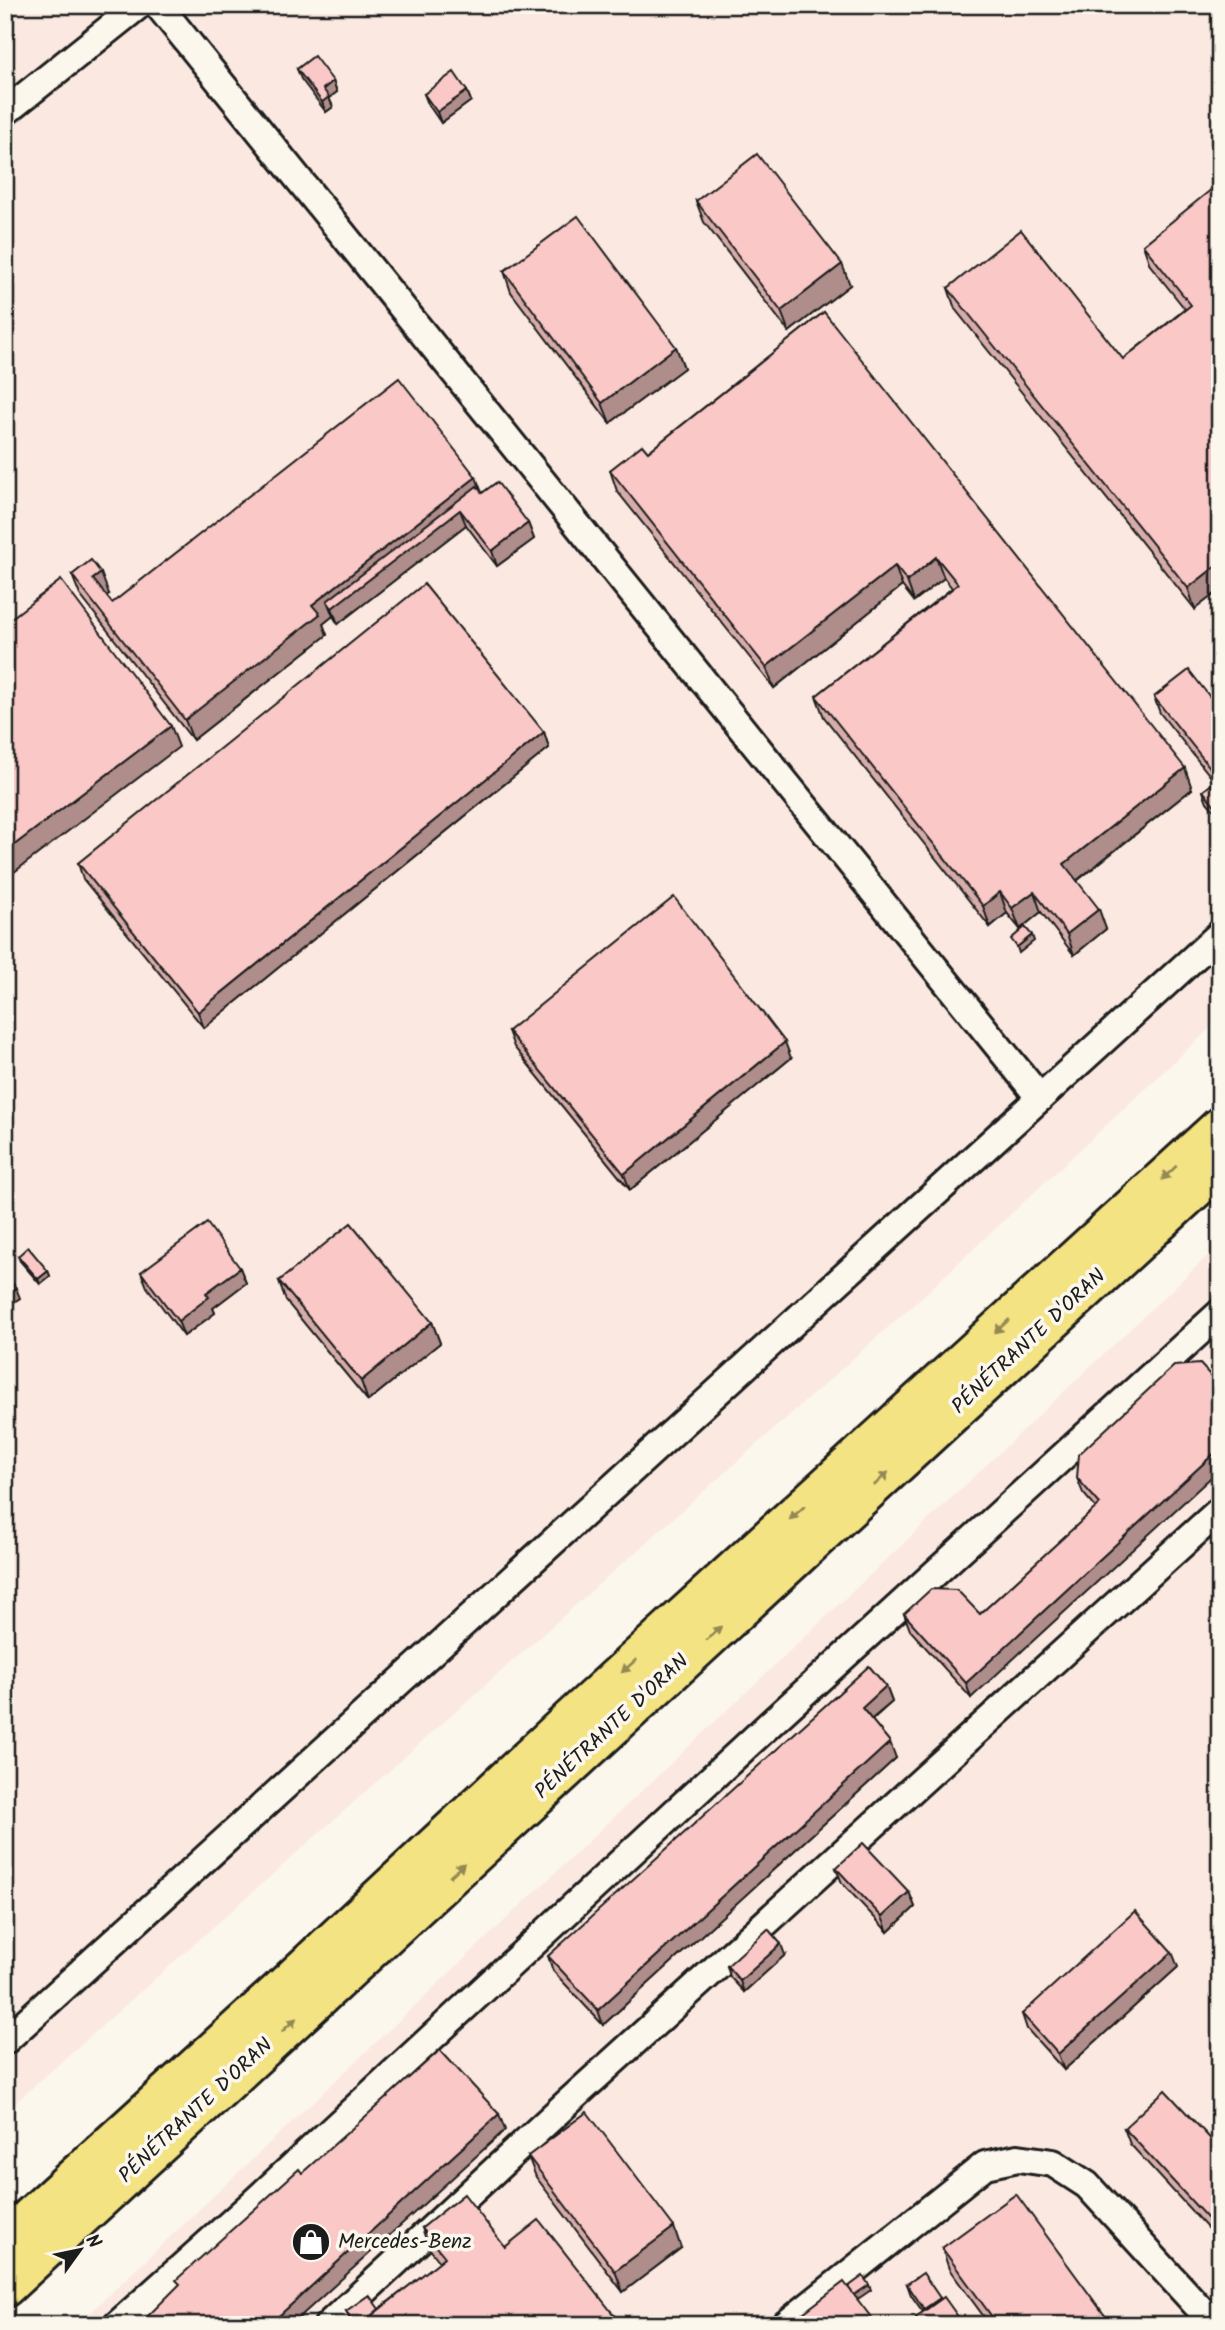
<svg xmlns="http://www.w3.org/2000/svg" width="1225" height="2330" viewBox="0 0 1225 2330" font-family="Kalam,sans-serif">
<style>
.built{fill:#fbe9e1}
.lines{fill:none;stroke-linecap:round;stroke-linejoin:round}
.minor-casing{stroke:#1c1c1c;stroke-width:32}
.highway-casing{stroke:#1c1c1c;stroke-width:44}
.minor{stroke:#fbf7ec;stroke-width:26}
.highway{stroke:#f4e382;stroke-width:38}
.wall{fill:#d7adab;stroke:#1c1c1c;stroke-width:2}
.shaded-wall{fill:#af8d8b;stroke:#1c1c1c;stroke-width:2}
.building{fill:#fac9c7;stroke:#1c1c1c;stroke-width:2}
.oneway{fill:#938954}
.labels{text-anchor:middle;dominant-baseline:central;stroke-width:7;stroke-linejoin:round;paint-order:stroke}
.street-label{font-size:21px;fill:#1c1c1c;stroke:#fbf7ec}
.poi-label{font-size:21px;fill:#1c1c1c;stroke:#fbf7ec;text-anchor:start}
</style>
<rect width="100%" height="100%" fill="#fbf7ec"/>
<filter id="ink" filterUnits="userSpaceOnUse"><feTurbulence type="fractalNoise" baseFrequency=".0143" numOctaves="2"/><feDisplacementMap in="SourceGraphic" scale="14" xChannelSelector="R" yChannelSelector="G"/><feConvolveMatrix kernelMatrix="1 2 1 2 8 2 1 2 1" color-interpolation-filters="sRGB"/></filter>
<g filter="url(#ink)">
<g class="built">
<polygon points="5,5 1220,5 1220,1019 909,1309 5,2112"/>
<polygon points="1220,1244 1220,2325 77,2325"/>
</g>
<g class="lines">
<g class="minor-casing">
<g id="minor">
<polyline points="158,5 1040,1098"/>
<polyline points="5,112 139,5"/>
<polyline points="5,2041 1220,934"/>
<polyline points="117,2325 252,2204 770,1724 1220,1313"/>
<polyline points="328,2325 565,2105 1220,1510"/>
<polyline points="785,2325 985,2165 1018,2158 1053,2163 1087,2185 1215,2325"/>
</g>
</g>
<g class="highway-casing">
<g id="highway">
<polyline points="5,2240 277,1993 573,1717 1220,1127"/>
<polyline points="5,2287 1220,1166"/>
</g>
</g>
<use href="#minor" class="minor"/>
<use href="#highway" class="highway"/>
</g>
<g class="wall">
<polygon points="297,69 333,81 337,92 329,98 333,107 326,112 301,79"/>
<polygon points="467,91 471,101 441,123 428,104 424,94"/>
<polygon points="1220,186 1195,609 955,309 948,288 1123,359 1185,309 1150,265 1143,245"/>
<polygon points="696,201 850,285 789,332 704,222"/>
<polygon points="504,271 676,347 684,368 610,423 511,292"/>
<polygon points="824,312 1192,789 1077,881 1106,929 1074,955 1041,912 1020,929 1007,913 990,927 824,717 816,696 952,588 944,578 914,601 902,586 774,688 617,491 610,470 648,452"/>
<polygon points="482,493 528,523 534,539 497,566 466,525 338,624 333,616 323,624 327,635 193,740 80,595 72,575 109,594 106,596 112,603"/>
<polygon points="1154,697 1220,710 1220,817 1207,802 1203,791 1215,782 1160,713"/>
<polygon points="544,732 549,748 204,1028 83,879 78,863"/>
<polygon points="508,1031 791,1058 630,1190 514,1047"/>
<polygon points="18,1256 48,1271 50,1276 40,1284 20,1261"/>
<polygon points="240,1268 246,1283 213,1308 215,1313 184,1336 147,1287 141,1272"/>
<polygon points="279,1281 432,1322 440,1343 368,1401 286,1301"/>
<polygon points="1200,1364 971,1698 910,1630 904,1614 980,1614 1096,1508 1083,1493 1077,1478"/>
<polygon points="886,1686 892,1702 872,1720 896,1758 603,2025 553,1971 548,1956"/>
<polygon points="836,1868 909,1892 915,1907 888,1932 842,1883"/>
<polygon points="785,1955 744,1992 730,1977 727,1966"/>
<polygon points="1178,1967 1064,2070 1027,2029 1022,2014"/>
<polygon points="1220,2099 1220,2129 1215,2124 1210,2108"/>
<polygon points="1124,2128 1220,2149 1220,2242 1130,2144"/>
<polygon points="528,2156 681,2248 623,2292 536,2177"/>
<polygon points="422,2228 505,2247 621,2324 353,2325 346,2311 379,2309 440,2262 429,2248"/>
<polygon points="942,2248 1109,2325 990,2325 949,2269"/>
<polygon points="907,2284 940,2300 964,2325 919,2325 916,2317 923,2312 911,2295"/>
</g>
<g class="shaded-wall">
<polygon points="225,5 234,5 226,11"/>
<polygon points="333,81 337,92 329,98 333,107 326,112 322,102 323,89"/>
<polygon points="467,91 471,101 441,123 437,112"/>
<polygon points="842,264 850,285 789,332 781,311"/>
<polygon points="676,347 684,368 610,423 602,403"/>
<polygon points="476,477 484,498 460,510 466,525 338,624 332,608 327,601 333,616 323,624 327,635 193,740 185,720 312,605"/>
<polygon points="528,523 534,539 497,566 492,551"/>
<polygon points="5,540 12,559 5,564"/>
<polygon points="936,557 944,578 914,601 907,581"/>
<polygon points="1220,563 1220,590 1195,609 1188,588"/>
<polygon points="895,566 902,586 774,688 766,667"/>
<polygon points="101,573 109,594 101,600 93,579"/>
<polygon points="171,726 179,747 5,879 5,852"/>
<polygon points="544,732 549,748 204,1028 198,1012"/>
<polygon points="1185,768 1192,789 1071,885 1064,864"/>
<polygon points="1000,892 1007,913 990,927 983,906"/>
<polygon points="1034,892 1041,912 1020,929 1012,908"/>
<polygon points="1099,909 1106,929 1074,955 1067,934"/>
<polygon points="1032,935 1034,941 1019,953 1017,947"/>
<polygon points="785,1042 791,1058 630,1190 624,1174"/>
<polygon points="240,1268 246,1283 213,1308 215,1313 184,1336 178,1321 206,1293"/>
<polygon points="48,1271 50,1276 40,1284 38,1279"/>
<polygon points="16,1288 20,1298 8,1306 5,1295"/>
<polygon points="432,1322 440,1343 368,1401 361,1381"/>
<polygon points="1220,1448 1220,1469 971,1698 966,1683"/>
<polygon points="886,1686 892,1702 867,1723 862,1708"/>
<polygon points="890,1742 896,1758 603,2025 598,2010"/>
<polygon points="909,1892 915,1907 888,1932 882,1917"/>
<polygon points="781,1944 785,1955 744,1992 740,1981"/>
<polygon points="1172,1952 1178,1967 1064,2070 1058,2054"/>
<polygon points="499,2114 505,2130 291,2325 269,2325"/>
<polygon points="674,2227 681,2248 623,2292 615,2271"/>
<polygon points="869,2285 871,2290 852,2303 850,2297"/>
<polygon points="940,2298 944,2309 928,2319 924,2309"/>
<polygon points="1106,2317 1109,2325 1095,2325"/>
</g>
<g class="building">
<polygon points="314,56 333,81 323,89 329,97 322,102 297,69"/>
<polygon points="454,72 467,91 437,112 424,94"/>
<polygon points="757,154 842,264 781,311 696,201"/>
<polygon points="1218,184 1220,186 1220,563 1188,588 948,288 1021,230 1123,359 1191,305 1143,245"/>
<polygon points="578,216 676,347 602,403 504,271"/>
<polygon points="824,312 1185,768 1064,864 1099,909 1067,934 1034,892 1012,908 1000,892 983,906 816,696 958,584 936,557 907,581 895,566 766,667 610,470 642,445 648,452"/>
<polygon points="399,378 476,477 312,605 320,614 185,720 72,575 91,560 101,573 93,579 112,603"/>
<polygon points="497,482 528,523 492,551 460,510 332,608 327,601 477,486 482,493"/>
<polygon points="61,580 171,726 5,852 5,623"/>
<polygon points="424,584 544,732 198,1012 78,863"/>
<polygon points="1189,670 1220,710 1220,780 1154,697"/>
<polygon points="1217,780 1220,783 1220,812 1203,791"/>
<polygon points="674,897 785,1042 624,1174 508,1031"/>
<polygon points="1025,927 1032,935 1017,947 1011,939"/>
<polygon points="207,1223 240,1268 206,1293 209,1297 178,1321 141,1272"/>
<polygon points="351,1223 432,1322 361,1381 279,1281"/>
<polygon points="28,1247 48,1271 38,1279 18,1256"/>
<polygon points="5,1273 16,1288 5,1295"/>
<polygon points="1200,1364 1220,1386 1220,1448 966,1683 904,1614 931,1589 957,1590 980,1614 1100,1504 1077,1478 1079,1454 1174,1366"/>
<polygon points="869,1666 886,1686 862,1708 890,1742 598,2010 548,1956"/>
<polygon points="863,1843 909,1892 882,1917 836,1868"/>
<polygon points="1135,1911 1172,1952 1058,2054 1022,2014"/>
<polygon points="768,1929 781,1944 740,1981 727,1966"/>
<polygon points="440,2050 499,2114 269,2325 139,2325 180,2284 176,2280 299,2169 302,2173"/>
<polygon points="1165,2090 1220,2149 1220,2232 1124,2128"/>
<polygon points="1220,2099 1220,2119 1210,2108"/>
<polygon points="587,2112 674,2227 615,2271 528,2156"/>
<polygon points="464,2194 505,2247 539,2220 621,2324 360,2325 445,2257 422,2228"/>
<polygon points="1016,2194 1106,2317 1095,2325 998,2325 942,2248"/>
<polygon points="923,2273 940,2298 924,2309 907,2284"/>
<polygon points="863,2276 869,2285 854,2295 848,2287"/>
<polygon points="844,2282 877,2325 799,2325 795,2319"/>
<polygon points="369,2295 379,2309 360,2325 356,2325 346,2311"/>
<polygon points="944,2297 964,2325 921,2325 916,2317"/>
</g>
<defs><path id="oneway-solid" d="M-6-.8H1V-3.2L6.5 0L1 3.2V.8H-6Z" transform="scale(1.75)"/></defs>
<g class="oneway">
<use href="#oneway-solid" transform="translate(1169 1173) rotate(137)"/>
<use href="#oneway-solid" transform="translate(1002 1326) rotate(138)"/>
<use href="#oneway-solid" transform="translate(881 1479) rotate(-43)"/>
<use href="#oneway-solid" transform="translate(797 1513) rotate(138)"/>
<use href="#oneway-solid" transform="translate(714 1633) rotate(-43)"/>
<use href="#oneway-solid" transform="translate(629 1666) rotate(138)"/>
<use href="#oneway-solid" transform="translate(457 1870) rotate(-43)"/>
<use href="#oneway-solid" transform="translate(289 2025) rotate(-43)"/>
</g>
</g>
<defs>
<g id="shop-disc" transform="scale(2.0125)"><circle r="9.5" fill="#1c1c1c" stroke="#fbf7ec"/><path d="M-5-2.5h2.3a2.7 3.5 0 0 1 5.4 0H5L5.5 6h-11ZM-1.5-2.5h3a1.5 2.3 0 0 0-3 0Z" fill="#fff"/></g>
</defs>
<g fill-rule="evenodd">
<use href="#shop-disc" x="311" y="2242"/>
</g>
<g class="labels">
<g class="street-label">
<text transform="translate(1029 1342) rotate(-43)">PÉNÉTRANTE D'ORAN</text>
<text transform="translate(612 1727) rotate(-43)">PÉNÉTRANTE D'ORAN</text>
<text transform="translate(196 2111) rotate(-43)">PÉNÉTRANTE D'ORAN</text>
</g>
<g class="poi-label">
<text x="338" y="2242">Mercedes-Benz</text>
</g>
</g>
<rect width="1225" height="2330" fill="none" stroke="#fbf7ec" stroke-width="28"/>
<rect x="14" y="14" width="1197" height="2302" fill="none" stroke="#1c1c1c" stroke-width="2.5" filter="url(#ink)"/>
<g transform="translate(80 2250) rotate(57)" stroke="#fbf7ec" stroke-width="5" paint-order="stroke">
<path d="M0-5L12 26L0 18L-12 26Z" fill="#1c1c1c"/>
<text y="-10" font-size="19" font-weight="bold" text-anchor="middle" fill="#1c1c1c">N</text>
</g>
</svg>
